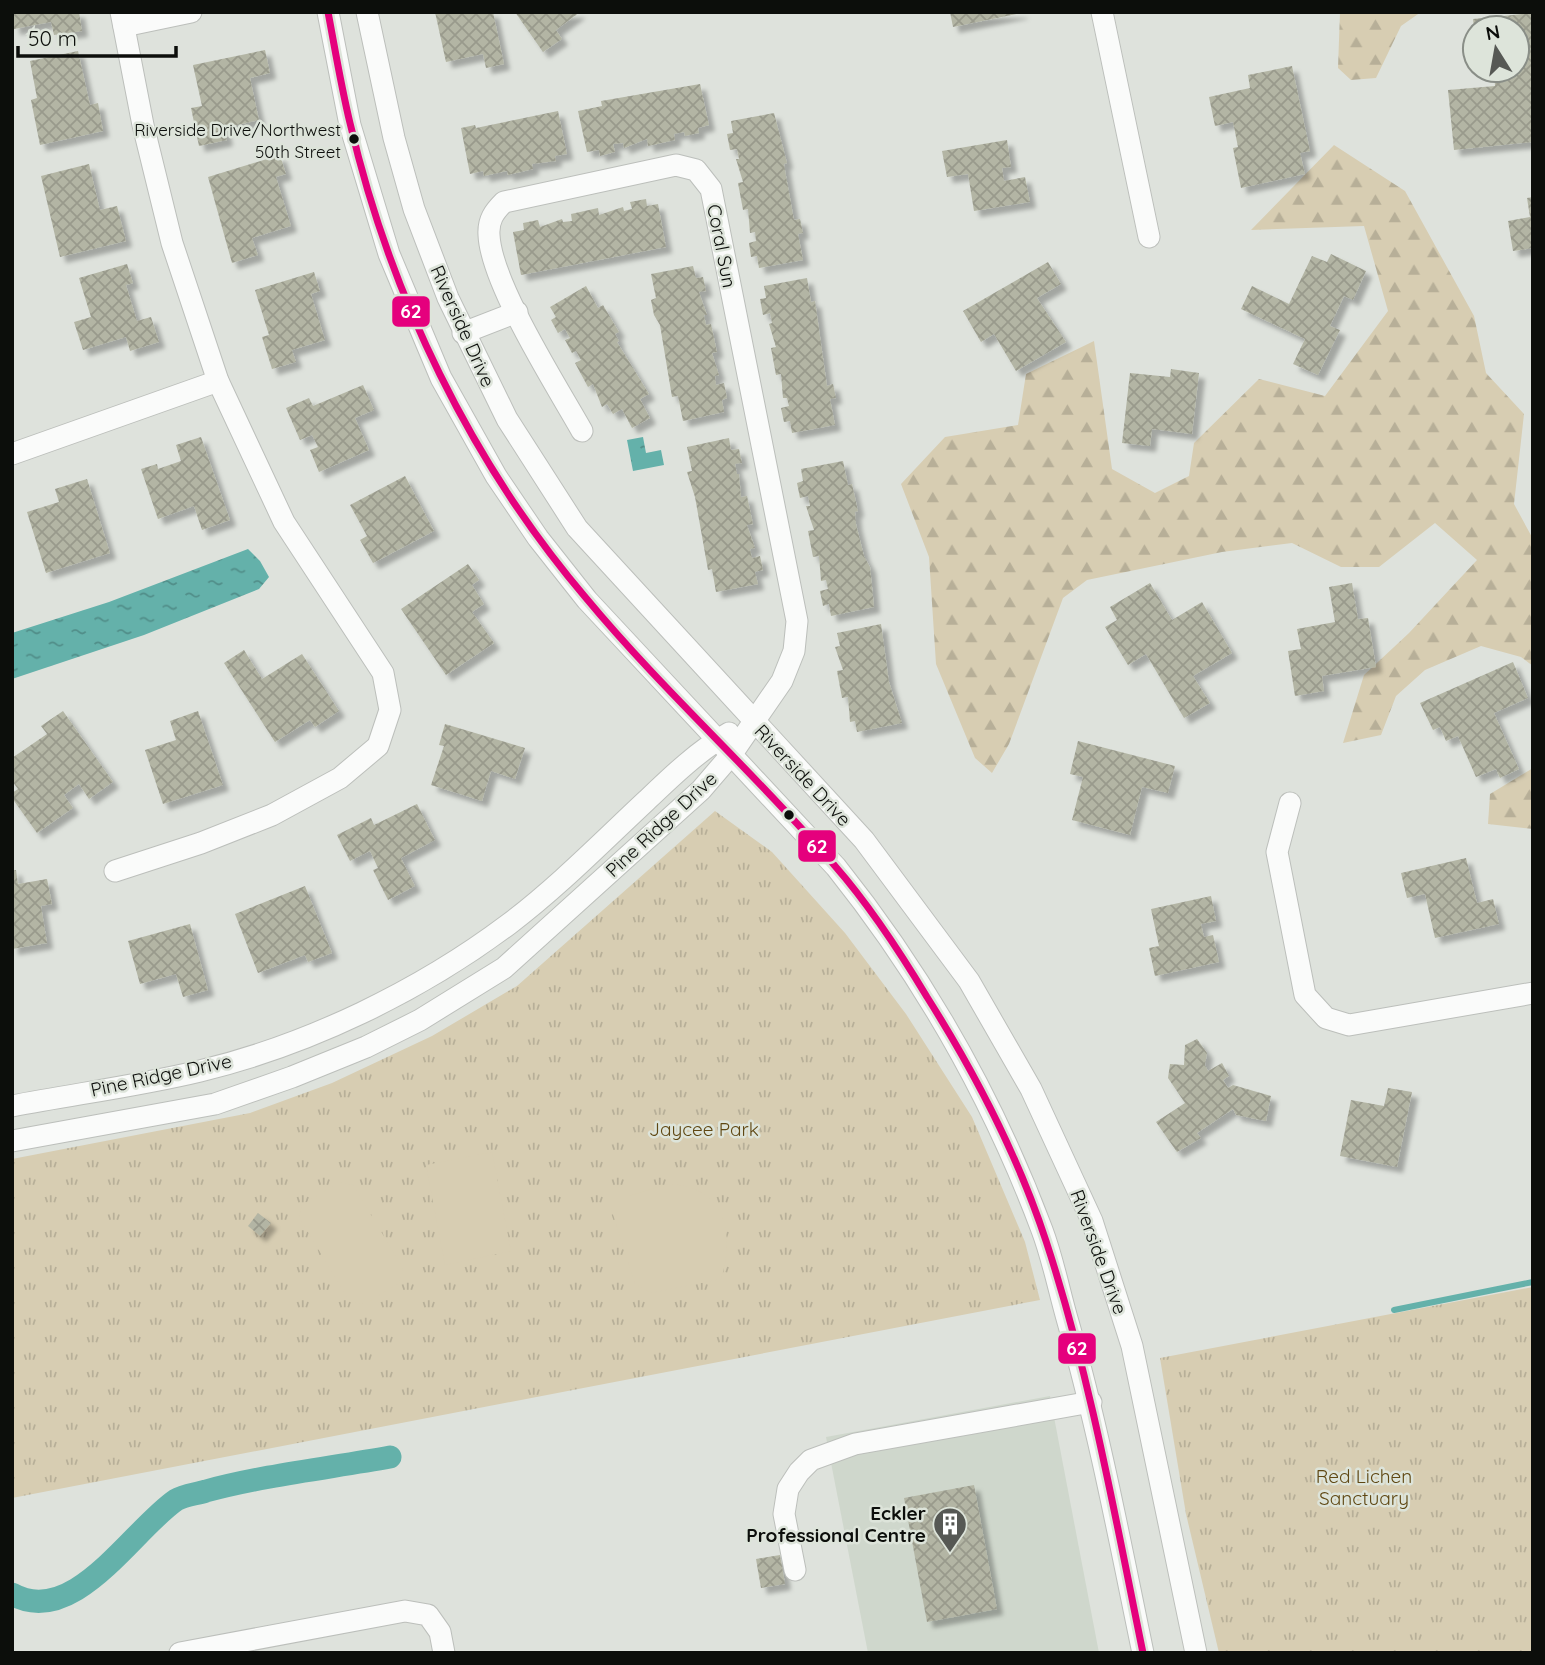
<svg xmlns="http://www.w3.org/2000/svg" width="1545" height="1665" viewBox="0 0 1545 1665" font-family="Quicksand,sans-serif">
<style>
.built{fill:#cfd7cc}
.grass{fill:url(#grass-tufts)}
.forest{fill:url(#forest-firs)}
.garden{fill:#d7cdb2}
.water{fill:url(#water-ripples)}
.lines{fill:none;stroke-linecap:round;stroke-linejoin:round}
.stream{stroke:#64b1aa;stroke-width:6}
.canal{stroke:#64b1aa;stroke-width:23}
.building{fill:url(#building-cross-hatch);filter:url(#shadow)}
.minor-casing{stroke:#bcbfbb;stroke-width:23}
.minor{stroke:#fafbfa;stroke-width:21}
.bus-1-casing{stroke:#dde4da;stroke-width:12}
.bus-1{stroke:#e5007d;stroke-width:7}
.bus-dot{fill:#0c0e0b;stroke:#dde4da;stroke-width:2.5}
.labels{text-anchor:middle;dominant-baseline:central;stroke-width:5;stroke-linejoin:round;paint-order:stroke}
.bus-label{font-size:17px;fill:#0c0e0b;stroke:#dde4da;text-anchor:end}
.street-label{font-size:19px;fill:#0c0e0b;stroke:#dde4da}
.park-label{font-size:19px;fill:#5f4712;stroke:#dde4da}
.poi-label{font-size:19px;font-weight:bold;fill:#0c0e0b;stroke:#dde4da;text-anchor:end}
.line-badge{stroke:#dde4da;stroke-width:2.5}
.badge-label{font-size:19px;text-anchor:middle;font-weight:bold;fill:#fff}
</style>
<defs>
<pattern id="grass-tufts" width="24" height="20" patternUnits="userSpaceOnUse" patternTransform="scale(1.75)"><rect width="24" height="20" fill="#d7cdb2"/><path d="M3 7l-1-3M5 7V3M7 7l1-3M15 17l-1-3M17 17v-4M19 17l1-3" fill="none" stroke="#b7af98"/></pattern>
<pattern id="forest-firs" width="22" height="20" patternUnits="userSpaceOnUse" patternTransform="scale(1.75)"><rect width="22" height="20" fill="#d7cdb2"/><path d="M5 1l3.5 6h-7zM16 11l3.5 6h-7z" fill="#b7af98"/></pattern>
<pattern id="water-ripples" width="26" height="14" patternUnits="userSpaceOnUse" patternTransform="scale(1.75)"><rect width="26" height="14" fill="#64b1aa"/><path d="M2 4q2-2 4 0t4 0M15 11q2-2 4 0t4 0" fill="none" stroke="#518e89"/></pattern>
<pattern id="building-cross-hatch" width="8" height="8" patternUnits="userSpaceOnUse" patternTransform="scale(1.75)"><rect width="8" height="8" fill="#b3b5a4"/><path d="M0 0l8 8M0 8l8-8" fill="none" stroke="#999a8c"/></pattern>
<filter id="shadow"><feDropShadow dx="6" dy="6" stdDeviation="2" flood-color="#0004"/></filter>
</defs>
<rect width="100%" height="100%" fill="#dee2dc"/>
<polygon class="built" points="1050,1396 1099,1653 868,1653 826,1437"/>
<g class="grass">
<polygon points="715,811 772,852 845,933 906,1014 972,1117 1025,1242 1040,1300 12,1498 12,1159 250,1113 332,1083 432,1036 517,986"/>
<polygon points="1533,1287 1533,1653 1219,1653 1186,1514 1160,1358"/>
</g>
<g class="forest">
<polygon points="1340,12 1421,12 1401,26 1376,78 1351,80 1338,68"/>
<polygon points="1334,145 1405,191 1474,316 1486,373 1524,414 1514,504 1533,539 1533,666 1521,657 1481,646 1425,670 1396,696 1381,735 1343,743 1364,675 1409,633 1477,560 1435,523 1379,567 1341,567 1292,543 1222,552 1087,580 1063,598 1009,744 992,773 975,758 936,664 929,557 901,484 945,437 1018,425 1026,374 1094,341 1112,469 1155,493 1189,476 1194,443 1259,379 1325,396 1388,311 1364,226 1251,230"/>
<polygon points="1533,768 1533,829 1488,824 1490,794"/>
</g>
<g class="garden">
<polygon points="492,1152 511,1251 445,1265 426,1165"/>
<polygon points="339,1182 353,1185 403,1268 399,1283 365,1304 350,1302 299,1217 302,1205"/>
<path d="M 668,1184 C 724,1185 736,1233 721,1279 L 651,1293 L 635,1284 L 611,1208 L 629,1196 Z"/>
</g>
<g class="water">
<polygon points="643,437 646,453 661,450 664,465 633,471 627,440"/>
<polygon points="248,549 260,561 269,577 259,589 144,635 12,679 12,633 109,602"/>
</g>
<g class="lines">
<polyline class="stream" points="1394,1310 1533,1282"/>
<path class="canal" d="M 12,1594 C 73,1629 132,1530 176,1500 C 184,1495 197,1494 206,1491 C 266,1475 329,1468 390,1457"/>
</g>
<g class="building">
<polygon points="12,12 79,12 82,31 54,35 51,22 14,29"/>
<polygon points="435,12 493,12 504,64 486,68 483,54 446,62"/>
<polygon points="515,12 580,12 556,30 562,39 543,52"/>
<polygon points="950,12 1022,12 1022,13 953,27"/>
<polygon points="1533,13 1533,142 1454,150 1448,90 1495,86 1494,70 1517,70 1517,28 1474,28 1473,19"/>
<polygon points="265,50 270,73 250,78 259,120 224,128 227,140 199,146 191,108 202,106 193,65"/>
<polygon points="78,51 90,105 98,103 103,131 40,145 31,100 37,98 30,61"/>
<polygon points="1292,66 1310,151 1300,153 1305,174 1241,188 1233,148 1238,147 1233,122 1215,126 1209,97 1250,88 1248,75"/>
<polygon points="700,84 709,125 698,128 699,133 685,136 684,132 674,134 675,140 648,146 647,139 624,148 623,143 613,144 615,152 600,156 599,150 587,152 578,111 602,106 601,101"/>
<polygon points="558,111 567,154 555,156 556,161 532,164 533,169 508,175 507,171 484,176 483,171 470,174 461,128 475,125 476,128"/>
<polygon points="774,113 787,163 784,164 786,176 794,220 800,219 803,233 798,234 803,260 759,268 757,256 751,257 749,243 756,241 755,232 750,233 748,209 743,210 738,183 743,182 736,159 739,159 737,149 730,150 727,134 733,133 731,121"/>
<polygon points="1007,140 1011,167 1002,168 1004,181 1025,177 1030,202 974,211 968,174 947,177 942,151"/>
<polygon points="280,155 286,174 276,177 291,226 252,238 258,255 232,263 208,177"/>
<polygon points="89,164 100,210 117,206 126,241 60,257 41,176"/>
<polygon points="1533,197 1533,248 1513,251 1508,221 1530,217 1527,198"/>
<polygon points="646,199 647,206 658,204 666,247 521,275 513,232 524,230 523,223 538,220 540,227 562,219 563,222 572,221 571,214 598,208 599,215 623,207 624,211 632,209 630,202"/>
<polygon points="1331,254 1366,271 1353,300 1344,296 1330,326 1340,330 1318,375 1293,364 1305,339 1241,309 1252,286 1289,304 1312,256 1327,262"/>
<polygon points="1048,262 1061,284 1037,298 1066,342 1016,371 994,334 981,342 963,311"/>
<polygon points="127,264 133,283 126,285 137,321 151,317 159,342 130,351 126,337 83,350 74,322 91,317 79,278"/>
<polygon points="693,266 696,278 703,277 706,291 699,292 707,315 704,315 706,325 711,324 717,352 712,353 719,375 715,376 716,385 724,383 727,398 722,400 724,412 683,421 678,396 672,397 660,325 654,315 651,300 656,298 651,274"/>
<polygon points="314,272 320,291 311,294 325,340 292,350 296,362 272,369 262,337 269,335 255,290"/>
<polygon points="807,278 811,302 815,301 827,386 833,384 836,398 830,399 835,425 792,433 790,421 784,422 781,408 789,406 787,398 783,398 781,374 776,375 771,348 776,347 769,324 772,323 770,313 763,315 760,299 766,298 764,286"/>
<polygon points="586,286 598,308 603,305 619,332 615,334 619,341 617,342 649,394 640,399 650,418 632,428 622,409 613,414 607,404 602,407 593,384 588,387 575,363 581,360 576,351 572,353 565,340 570,338 565,329 558,333 551,320 556,317 550,307"/>
<polygon points="1171,369 1199,373 1192,434 1152,429 1150,446 1122,443 1130,373 1170,377"/>
<polygon points="363,385 374,410 355,418 369,450 319,472 310,450 318,447 312,435 300,440 286,408 309,398 313,406"/>
<polygon points="201,437 230,520 202,530 194,506 158,519 141,469 157,464 158,469 181,461 176,445"/>
<polygon points="729,438 731,450 739,449 742,463 735,464 737,474 739,474 741,497 747,496 753,524 747,525 755,548 750,549 752,558 760,556 763,570 755,572 758,584 716,592 712,569 708,570 695,497 687,472 692,471 687,447"/>
<polygon points="843,461 848,485 852,484 858,511 855,512 856,524 864,556 870,567 874,607 831,616 829,604 823,606 820,591 828,589 826,580 821,581 819,556 813,557 808,531 814,530 806,506 810,506 808,496 800,498 797,483 803,481 801,469"/>
<polygon points="405,476 434,531 373,563 360,540 367,536 350,505"/>
<polygon points="87,479 110,553 46,573 27,512 59,502 55,489"/>
<polygon points="468,564 479,580 472,585 484,604 472,612 494,643 446,675 401,609"/>
<polygon points="1150,583 1172,620 1202,602 1232,653 1193,676 1210,703 1184,718 1146,654 1128,665 1105,627 1117,620 1110,607"/>
<polygon points="1352,583 1358,619 1368,618 1376,667 1322,676 1324,691 1295,696 1288,651 1301,649 1297,629 1335,622 1329,587"/>
<polygon points="881,624 889,682 902,723 857,732 855,721 850,722 848,697 842,698 837,671 843,670 835,647 840,646 837,633"/>
<polygon points="244,650 262,679 302,654 339,711 315,727 310,720 275,742 224,663"/>
<polygon points="1513,662 1528,698 1494,713 1519,769 1500,778 1496,769 1476,777 1458,736 1446,741 1440,727 1433,730 1420,703"/>
<polygon points="63,711 113,782 89,799 79,784 64,795 73,808 37,833 12,798 12,793 18,789 12,781 12,758 47,734 41,726"/>
<polygon points="198,711 223,785 163,804 145,750 176,740 170,721"/>
<polygon points="445,724 525,748 515,779 491,771 482,801 431,785 444,746 439,745"/>
<polygon points="1078,741 1175,766 1168,793 1142,787 1130,835 1072,820 1083,777 1070,774"/>
<polygon points="417,804 435,840 401,858 415,886 388,900 373,870 378,868 370,851 350,861 337,835 371,818 374,825"/>
<polygon points="1466,858 1477,903 1493,899 1499,924 1435,938 1425,894 1407,898 1401,873"/>
<polygon points="12,870 16,870 18,884 47,879 52,904 41,906 47,943 12,949"/>
<polygon points="305,886 332,953 308,962 305,955 258,973 235,914"/>
<polygon points="1211,896 1216,921 1201,924 1204,937 1213,935 1219,962 1155,976 1149,948 1159,946 1151,909"/>
<polygon points="190,924 208,990 183,997 176,974 140,984 128,941"/>
<polygon points="1197,1039 1207,1053 1205,1065 1208,1071 1222,1063 1229,1076 1223,1080 1228,1088 1233,1085 1271,1096 1266,1121 1236,1115 1233,1109 1197,1133 1201,1138 1177,1152 1156,1122 1185,1103 1168,1078 1170,1064 1184,1065 1185,1045"/>
<polygon points="1388,1088 1412,1092 1397,1167 1340,1156 1351,1100 1384,1106"/>
<polygon points="258,1213 271,1223 260,1236 248,1226"/>
<polygon points="974,1485 997,1609 927,1622 904,1498"/>
<polygon points="780,1555 785,1584 761,1588 756,1559"/>
</g>
<g class="lines">
<g class="minor-casing">
<g id="minor">
<path d="M 328,12 L 350,125 L 389,254 L 441,378 L 496,476 L 538,538 L 587,600 L 836,867 C 923,976 993,1099 1042,1230 C 1053,1259 1059,1291 1068,1322 C 1099,1431 1120,1542 1143,1653"/>
<polyline points="367,12 394,138 414,209 448,298 507,419 577,528 864,840 969,981 1031,1089 1092,1221 1132,1346 1196,1653"/>
<polyline points="1102,12 1149,237"/>
<polyline points="124,26 191,12"/>
<polyline points="463,333 517,312"/>
<polyline points="12,454 218,381"/>
<polyline points="1290,803 1277,852 1305,995 1326,1018 1349,1025 1533,993"/>
<polyline points="115,871 201,843 272,815 340,778 378,746 390,710 383,673 284,522 218,381 172,243 143,125 121,12"/>
<path d="M 12,1106 C 74,1094 138,1086 200,1071 C 308,1045 420,991 509,924 C 558,887 602,842 647,800 C 672,776 698,751 729,733"/>
<path d="M 12,1141 L 215,1104 L 292,1077 L 366,1047 L 420,1020 L 504,968 L 701,790 L 731,755 L 782,681 L 794,651 L 797,621 L 711,189 L 696,170 L 676,165 L 504,202 C 494,212 488,220 489,235 C 491,283 556,385 582,431"/>
<polyline points="795,1570 784,1514 788,1489 799,1472 811,1460 855,1444 1091,1402"/>
<polyline points="180,1653 405,1611 428,1615 440,1632 444,1653"/>
</g>
</g>
<use href="#minor" class="minor"/>
<g class="bus-1-casing">
<path id="bus-1" d="M 328,12 C 335,49 341,86 350,123 C 390,295 471,463 586,598 C 664,692 756,774 835,866 C 870,906 900,952 927,997 C 975,1073 1018,1156 1046,1241 C 1090,1375 1115,1516 1143,1653"/>
</g>
<use href="#bus-1" class="bus-1"/>
</g>
<defs>
<g id="building-pin" transform="scale(1.75)"><path d="M0 17L-7.5 6A9.5 9.5 0 1 1 7.5 6Z" fill="#565854" stroke="#dde4da"/><path d="M-4-6H4V6H1V3H-1V6H-4ZM-2.5-4.3h1.7v1.8h-1.7ZM.8-4.3h1.7v1.8H.8ZM-2.5-1h1.7V.8h-1.7ZM.8-1h1.7V.8H.8Z" fill="#fff"/></g>
</defs>
<g fill-rule="evenodd">
<use href="#building-pin" x="950" y="1524"/>
</g>
<g class="bus-dot">
<circle cx="354" cy="139" r="6"/>
<circle cx="789" cy="815" r="6"/>
</g>
<g class="labels">
<g class="bus-label">
<text x="341" y="129">Riverside Drive/Northwest<tspan x="341" dy="22">50th Street</tspan></text>
</g>
<g class="street-label">
<text transform="translate(722 246) rotate(79)">Coral Sun</text>
<text transform="translate(463 326) rotate(66)">Riverside Drive</text>
<text transform="translate(803 775) rotate(47)">Riverside Drive</text>
<text transform="translate(661 824) rotate(-43)">Pine Ridge Drive</text>
<text transform="translate(161 1075) rotate(-12)">Pine Ridge Drive</text>
<text transform="translate(1099 1252) rotate(70)">Riverside Drive</text>
</g>
<g class="park-label">
<text x="704" y="1129">Jaycee Park</text>
<text x="1364" y="1476">Red Lichen<tspan x="1364" dy="22">Sanctuary</tspan></text>
</g>
<g class="poi-label">
<text x="926" y="1513">Eckler<tspan x="926" dy="22">Professional Centre</tspan></text>
</g>
</g>
<g class="line-badge">
<rect x="391" y="295" width="40" height="33" rx="7" fill="#e5007d"/>
<rect x="797" y="829" width="40" height="34" rx="7" fill="#e5007d"/>
<rect x="1057" y="1332" width="40" height="33" rx="7" fill="#e5007d"/>
</g>
<g class="badge-label">
<text x="411" y="318">62</text>
<text x="817" y="853">62</text>
<text x="1077" y="1355">62</text>
</g>
<rect width="1545" height="1665" fill="none" stroke="#0c0e0b" stroke-width="28"/>
<g transform="translate(1496 49) rotate(349)"><circle r="33" fill="#dde4da" stroke="#898e87" stroke-width="2"/>
<path d="M0-5L12 26L0 18L-12 26Z" fill="#565854"/>
<text y="-10" font-size="19" font-weight="bold" text-anchor="middle" fill="#0c0e0b">N</text>
</g>
<path d="M18 46v10h158v-10" fill="none" stroke="#0c0e0b" stroke-width="3.5"/>
<text x="28" y="46" font-size="21" fill="#0c0e0b" stroke="#dde4da" stroke-width="5" paint-order="stroke">50 m</text>
</svg>
